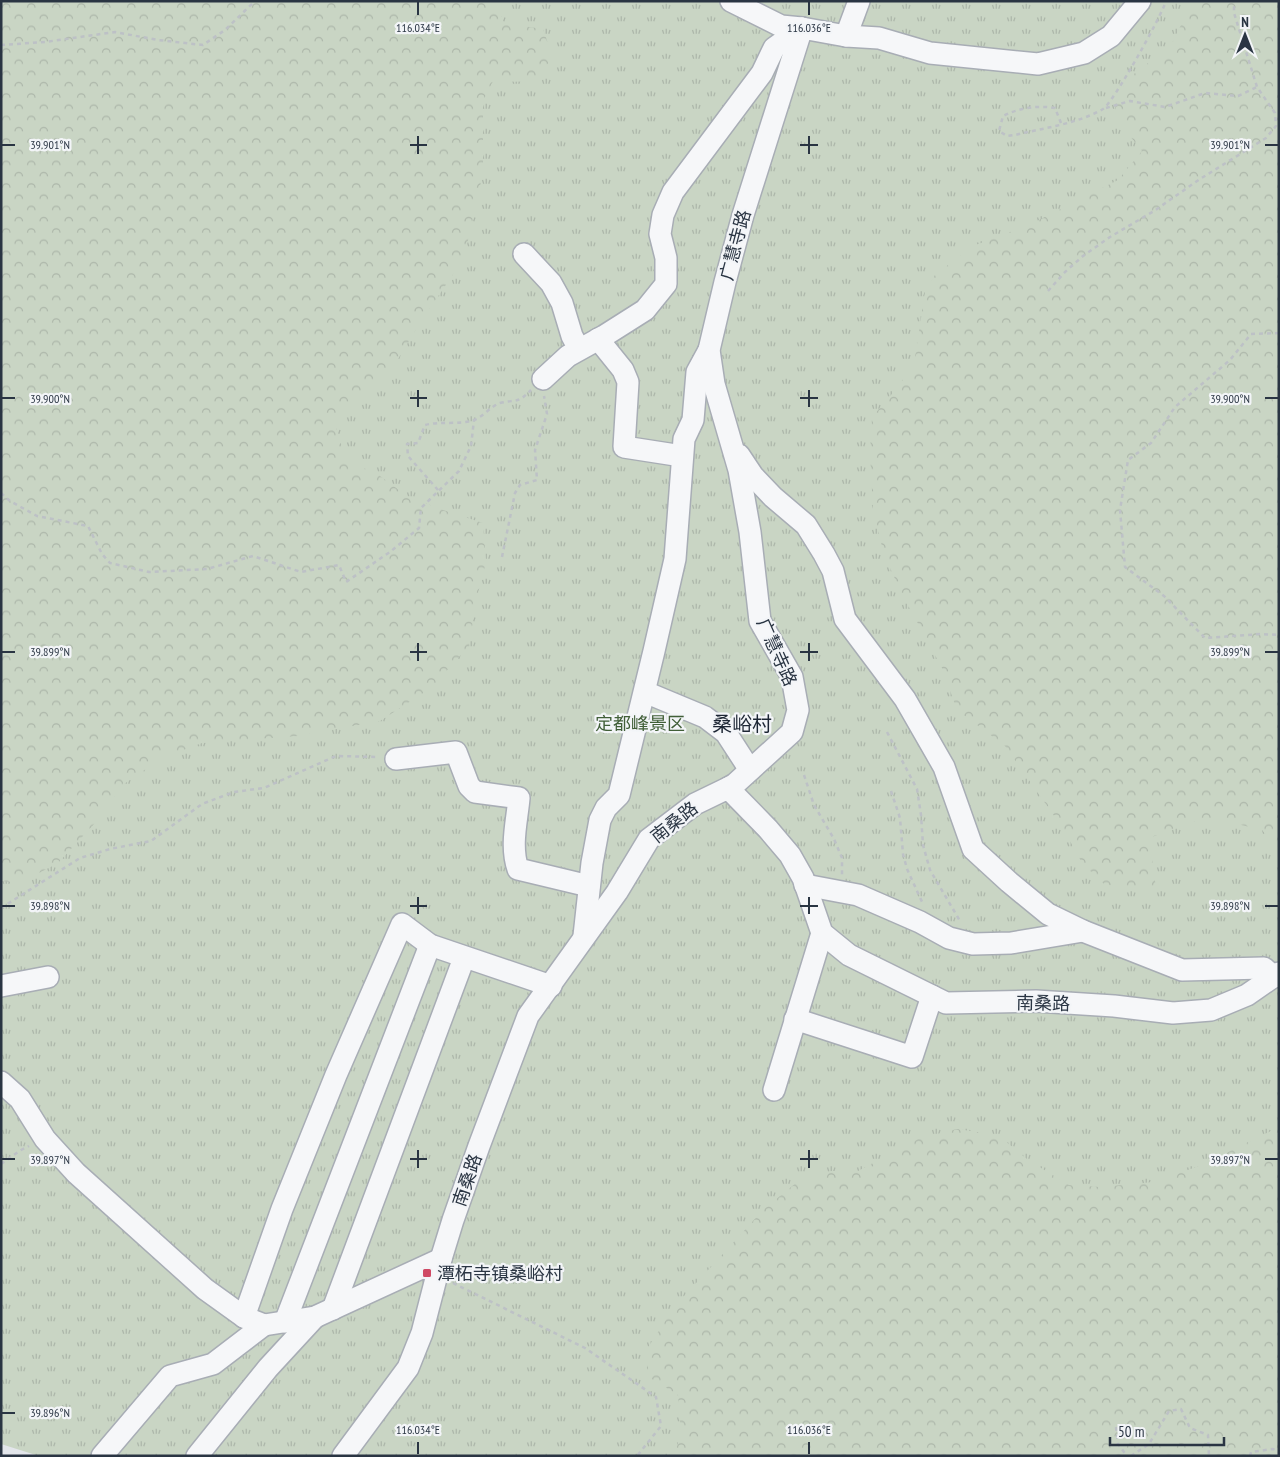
<svg xmlns="http://www.w3.org/2000/svg" width="1280" height="1457" viewBox="0 0 1280 1457" font-family="'PT Sans Narrow','Noto Sans SC',sans-serif">
<style>
.grass{fill:url(#grass-tufts)}
.forest{fill:url(#forest-crowns)}
.lines{fill:none;stroke-linecap:round;stroke-linejoin:round}
.minor-casing{stroke:#a8adb5;stroke-width:24}
.path{stroke:#bdc1c6;stroke-width:2.5;stroke-dasharray:4 4;stroke-linecap:butt}
.minor{stroke:#f6f7f9;stroke-width:21}
.ticks{fill:none;stroke:#2a3543;stroke-width:2}
.poi-dot{fill:#cf4964;stroke:#f3f5f8;stroke-width:2}
.labels{text-anchor:middle;dominant-baseline:central;stroke-width:4.5;stroke-linejoin:round;paint-order:stroke}
.street-label{font-size:18px;fill:#2a3543;stroke:#f3f5f8}
.park-label{font-size:18px;fill:#415f38;stroke:#f3f5f8}
.poi-label{font-size:18px;fill:#2a3543;stroke:#f3f5f8;text-anchor:start}
.quarter-label{font-size:20px;fill:#1d2634;stroke:#f3f5f8}
.ticks-label{font-size:12px;text-anchor:middle;fill:#2a3543;stroke:#f3f5f8;stroke-width:4.5;stroke-linejoin:round;paint-order:stroke}
</style>
<defs>
<pattern id="grass-tufts" width="24" height="20" patternUnits="userSpaceOnUse" patternTransform="scale(1.25)"><rect width="24" height="20" fill="#c9d5c4"/><path d="M3 7l-1-3M5 7V3M7 7l1-3M15 17l-1-3M17 17v-4M19 17l1-3" fill="none" stroke="#adb7aa"/></pattern>
<pattern id="forest-crowns" width="20" height="18" patternUnits="userSpaceOnUse" patternTransform="scale(1.25)"><rect width="20" height="18" fill="#c9d5c4"/><path d="M2 6a3 3 0 1 1 6 0M12 15a3 3 0 1 1 6 0" fill="none" stroke="#adb7aa"/></pattern>
</defs>
<rect width="100%" height="100%" fill="#e3e6eb"/>
<polygon class="grass" points="1,1 1279,1 1279,1456 39,1456 1,1444"/>
<g class="forest">
<polygon points="1,1 499,1 503,23 543,29 553,58 532,82 493,81 483,101 483,173 464,258 418,326 392,369 356,396 334,420 346,461 376,473 407,496 440,509 483,523 486,562 476,601 469,646 431,688 380,721 298,736 202,743 162,758 124,784 95,823 58,863 20,883 1,881"/>
<polygon points="1193,1 1279,1 1279,850 1262,830 1233,823 1196,821 1149,838 1156,888 1105,885 1082,863 1064,830 1005,746 957,710 942,668 903,596 884,555 873,509 870,453 872,417 897,388 914,364 925,292 935,275 973,246 1031,224 1118,180 1142,151 1113,115 1125,81 1171,45"/>
<polygon points="1279,1127 1279,1456 674,1456 681,1433 678,1395 647,1376 647,1349 675,1306 764,1209 796,1183 832,1171 858,1171 918,1139 957,1129 998,1135 1028,1160 1069,1185 1101,1187 1153,1182 1202,1165"/>
</g>
<g class="lines">
<g class="minor-casing">
<g id="minor">
<polyline points="731,1 781,26 802,28"/>
<polyline points="846,36 859,1"/>
<polyline points="524,254 551,283 562,303 572,336 579,349"/>
<polyline points="598,339 623,370 628,382 624,447 682,456"/>
<polyline points="543,379 568,356 604,336 645,310 666,284 666,258 660,234 663,215 673,192 762,73 774,48 802,28"/>
<polyline points="739,455 753,476 773,497 806,525 824,554 833,571 845,619 905,699 944,767 973,849 1009,882 1048,914 1083,931 1182,970 1264,968 1274,977"/>
<polyline points="645,692 705,717 726,733 750,770"/>
<path d="M 396,759 L 456,752 L 469,786 L 475,792 L 519,798 C 517,821 510,846 518,869 L 589,886"/>
<polyline points="728,788 735,784 792,732 798,710 792,677 760,621 750,532 739,470 714,384 709,350 725,282 743,215 802,28 846,36 879,38 930,53 1038,64 1084,53 1111,36 1140,1"/>
<polyline points="805,885 858,895 920,922 949,938 973,944 1011,943 1083,931"/>
<polyline points="584,936 592,863 600,820 606,808 619,795 654,651 675,559 684,439 693,420 697,372 709,350"/>
<polyline points="1,986 48,977"/>
<polyline points="795,1019 912,1057 932,996"/>
<polyline points="1,1082 20,1099 45,1139 76,1173 205,1289 244,1317 264,1325 315,1317 441,1259"/>
<polyline points="774,1090 822,933"/>
<polyline points="333,1309 464,958"/>
<polyline points="244,1317 282,1209 336,1075 402,924 430,945 551,986"/>
<polyline points="285,1322 430,945"/>
<polyline points="102,1456 170,1376 213,1364 264,1325"/>
<polyline points="197,1456 268,1368 315,1317"/>
<polyline points="343,1456 408,1368 422,1333 441,1259 453,1220 479,1146 528,1016 617,892 649,839 695,804 728,788 768,829 790,855 803,878 822,933 849,955 946,1003 1036,1001 1114,1006 1173,1013 1211,1010 1247,995 1279,973"/>
</g>
</g>
<g class="path">
<polyline points="1,45 45,42 115,32 158,40 203,45 225,30 255,1"/>
<polyline points="1106,108 1130,101 1165,107 1205,93 1238,96 1257,87"/>
<path d="M 1061,123 L 1055,108 C 1037,105 1019,108 1003,116 L 999,131 L 1007,136 L 1015,135 C 1043,128 1077,124 1103,109 C 1113,103 1161,17 1166,1"/>
<polyline points="1048,291 1065,272 1083,256 1110,237 1154,211 1200,179 1266,138 1276,126 1275,113 1257,87 1234,13 1234,1"/>
<polyline points="1279,333 1251,334 1230,360 1175,407 1151,443 1128,460 1120,510 1125,567 1164,596 1205,638 1261,634 1279,635"/>
<path d="M 438,490 L 408,456 L 407,444 L 418,443 L 425,425 C 440,421 461,425 474,420 C 484,416 491,406 500,403 C 518,399 517,404 531,390"/>
<polyline points="1,493 10,501 37,516 88,526 102,554 110,563 149,572 207,569 253,556 301,572 339,565 346,582 390,552 419,528 421,508 459,471 471,446 474,420"/>
<polyline points="502,557 515,493 520,485 537,480 535,450 547,414 544,396"/>
<polyline points="887,732 917,789 921,815 923,845 930,870 960,921"/>
<polyline points="804,775 814,805 834,839 842,858 842,875"/>
<polyline points="891,791 900,818 903,854 907,869 923,904"/>
<polyline points="1,908 80,858 110,849 151,841 202,804 234,792 264,788 336,756 379,757"/>
<polyline points="1,1164 21,1150 29,1146"/>
<polyline points="453,1283 585,1348 656,1397 661,1426 637,1456"/>
<polyline points="1116,1427 1118,1444 1127,1456"/>
<polyline points="1131,1456 1149,1444 1169,1411 1181,1409 1190,1428 1208,1435 1209,1456"/>
<polyline points="1250,1456 1251,1452 1273,1449 1279,1452"/>
</g>
<use href="#minor" class="minor"/>
</g>
<path class="ticks" d="M 418,2 L 418,15M 809,2 L 809,15M 418,136 L 418,154M 809,136 L 809,154M 2,145 L 15,145M 410,145 L 427,145M 800,145 L 818,145M 1265,145 L 1278,145M 418,390 L 418,407M 809,390 L 809,407M 2,398 L 15,398M 410,398 L 427,398M 800,398 L 818,398M 1265,398 L 1278,398M 418,643 L 418,661M 809,643 L 809,661M 2,652 L 15,652M 410,652 L 427,652M 800,652 L 818,652M 1265,652 L 1278,652M 418,897 L 418,914M 809,897 L 809,914M 2,906 L 15,906M 410,906 L 427,906M 800,906 L 818,906M 1265,906 L 1278,906M 418,1150 L 418,1168M 809,1150 L 809,1168M 2,1159 L 15,1159M 410,1159 L 427,1159M 800,1159 L 818,1159M 1265,1159 L 1278,1159M 2,1413 L 15,1413M 418,1442 L 418,1454M 809,1442 L 809,1454"/>
<rect class="poi-dot" x="422" y="1268" width="10" height="10" rx="2.5"/>
<g class="labels">
<g class="street-label">
<text transform="translate(735 245) rotate(-75)">广慧寺路</text>
<text transform="translate(777 652) rotate(66)">广慧寺路</text>
<text transform="translate(674 822) rotate(-38)">南桑路</text>
<text transform="translate(1043 1003) rotate(1)">南桑路</text>
<text transform="translate(467 1180) rotate(-71)">南桑路</text>
</g>
<g class="park-label">
<text x="640" y="723">定都峰景区</text>
</g>
<g class="poi-label">
<text x="437" y="1273">潭柘寺镇桑峪村</text>
</g>
<g class="quarter-label">
<text x="742" y="724">桑峪村</text>
</g>
</g>
<g class="ticks-label">
<text x="418" y="32">116.034°E</text>
<text x="809" y="32">116.036°E</text>
<text x="50" y="149">39.901°N</text>
<text x="1230" y="149">39.901°N</text>
<text x="50" y="403">39.900°N</text>
<text x="1230" y="403">39.900°N</text>
<text x="50" y="656">39.899°N</text>
<text x="1230" y="656">39.899°N</text>
<text x="50" y="910">39.898°N</text>
<text x="1230" y="910">39.898°N</text>
<text x="50" y="1164">39.897°N</text>
<text x="1230" y="1164">39.897°N</text>
<text x="50" y="1417">39.896°N</text>
<text x="418" y="1434">116.034°E</text>
<text x="809" y="1434">116.036°E</text>
</g>
<rect width="1280" height="1457" fill="none" stroke="#2a3543" stroke-width="5"/>
<g transform="translate(1245 35)" stroke="#f3f5f8" stroke-width="4" paint-order="stroke">
<path d="M0-4L9 19L0 12L-9 19Z" fill="#2a3543"/>
<text y="-8" font-size="14" font-weight="bold" text-anchor="middle" fill="#2a3543">N</text>
</g>
<path d="M1110 1437v8h114v-8" fill="none" stroke="#2a3543" stroke-width="2.5"/>
<text x="1118" y="1437" font-size="15" fill="#2a3543" stroke="#f3f5f8" stroke-width="4" paint-order="stroke">50 m</text>
</svg>
